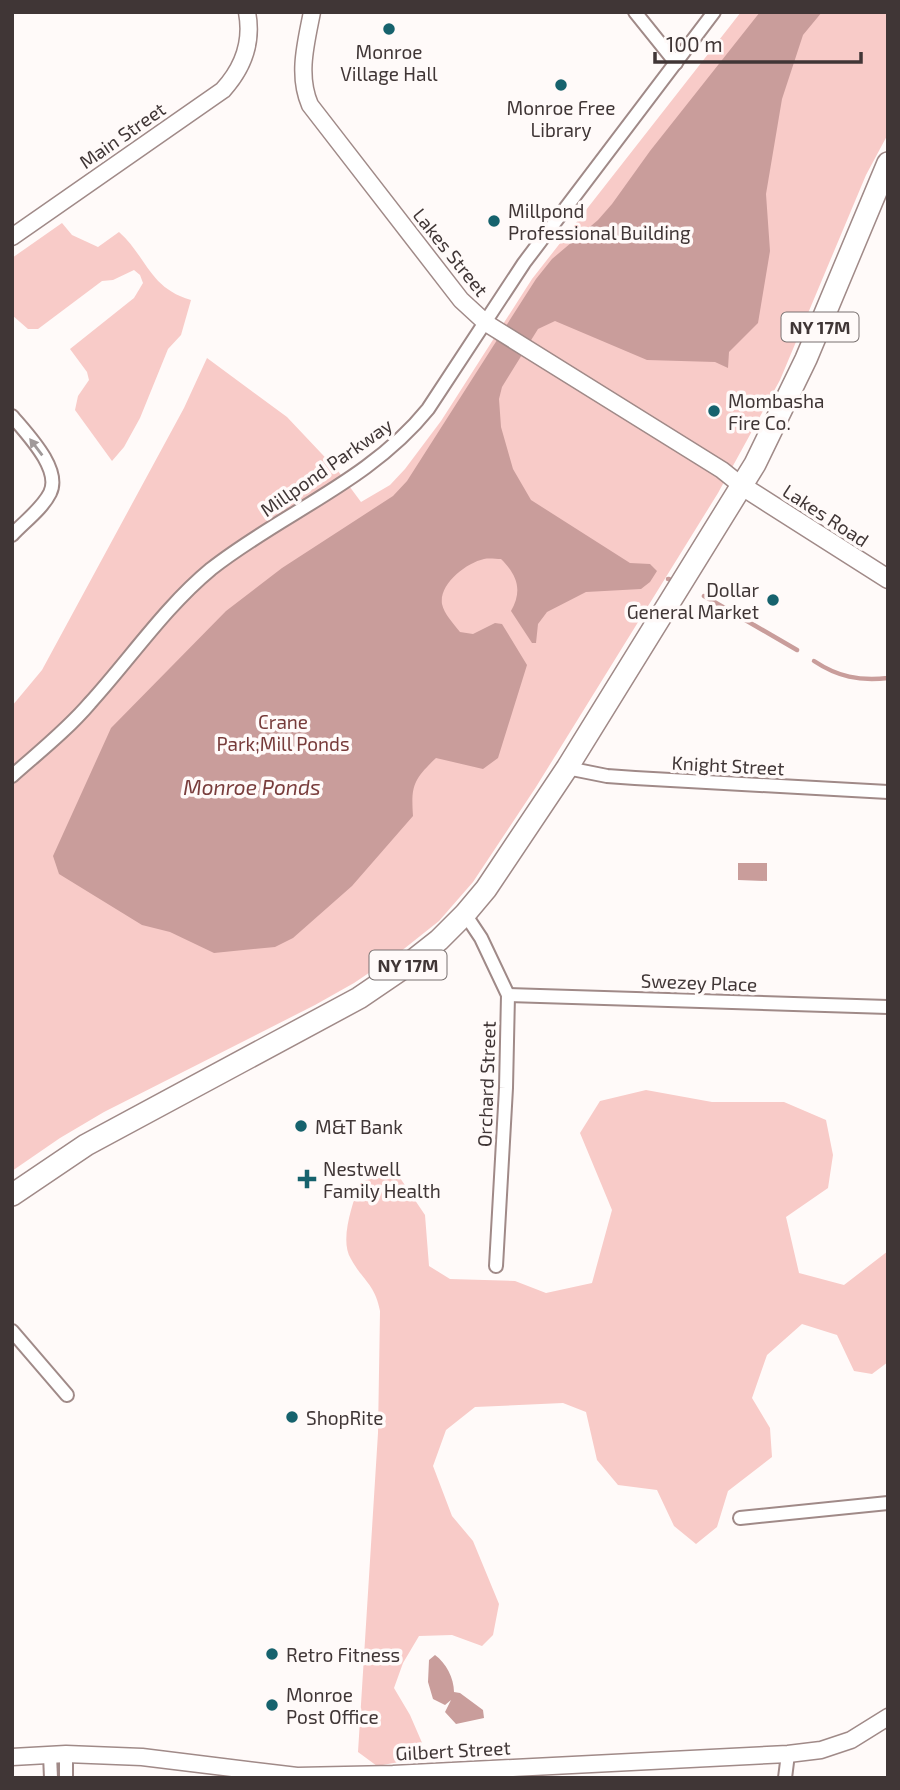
<svg xmlns="http://www.w3.org/2000/svg" width="900" height="1790" viewBox="0 0 900 1790" font-family="'Exo 2',sans-serif">
<style>
.green{fill:#f8cbc8}
.water{fill:#c99d9b}
.lines{fill:none;stroke-linecap:round;stroke-linejoin:round}
.stream{stroke:#c99d9b;stroke-width:4.5}
.minor-casing{stroke:#a08a88;stroke-width:16}
.tertiary-casing{stroke:#a08a88;stroke-width:19}
.secondary-casing{stroke:#a08a88;stroke-width:21}
.primary-casing{stroke:#a08a88;stroke-width:24}
.minor{stroke:#fff;stroke-width:12}
.tertiary{stroke:#fff;stroke-width:16}
.secondary{stroke:#fff;stroke-width:18}
.primary{stroke:#fff;stroke-width:21}
.oneway{fill:#a09a9a}
.poi-dot{fill:#16626d;stroke:#fffaf9;stroke-width:2.5}
.labels{text-anchor:middle;dominant-baseline:central;stroke-width:7;stroke-linejoin:round;paint-order:stroke}
.shield{fill:#fffaf9;stroke:#797170;stroke-width:2}
.shield-label{font-size:18px;font-weight:bold;fill:#403636}
.poi-label{font-size:19px;fill:#403636;stroke:#fffaf9;text-anchor:start}
.street-label{font-size:19px;fill:#403636;stroke:#fffaf9}
.park-label{font-size:19px;fill:#773b3a;stroke:#fffaf9}
.water-label{font-size:21px;font-style:italic;fill:#793d3c;stroke:#fffaf9}
</style>
<rect width="100%" height="100%" fill="#fffaf9"/>
<g class="green">
<polygon points="741,12 888,12 888,134 866,175 780,380 718,493 536,787 473,882 439,921 400,952 354,983 315,1005 104,1112 60,1138 12,1171 12,706 42,670 184,408 207,358 287,417 338,471 361,502 390,485 405,469 441,421 532,279"/>
<path d="M 62,223 L 72,235 L 98,247 L 119,232 C 147,257 149,288 191,300 L 181,335 L 168,349 L 140,418 L 124,447 L 112,461 L 75,410 L 78,396 L 89,380 L 87,372 L 70,349 L 134,298 L 143,283 L 140,275 L 134,270 L 113,280 L 102,281 L 38,329 L 28,329 L 12,315 L 12,258 Z"/>
<path d="M 646,1090 L 712,1102 L 784,1102 L 826,1120 L 833,1155 L 828,1188 L 786,1217 L 799,1273 L 844,1285 L 888,1251 L 888,1362 L 872,1374 L 854,1371 L 837,1335 L 802,1324 L 767,1355 L 752,1398 L 770,1428 L 772,1457 L 728,1491 L 717,1527 L 696,1544 L 674,1526 L 657,1490 L 618,1485 L 597,1460 L 586,1412 L 563,1403 L 475,1407 L 446,1430 L 433,1466 L 452,1516 L 473,1541 L 499,1604 L 493,1635 L 482,1646 L 452,1635 L 419,1636 L 403,1663 L 394,1688 L 410,1715 L 423,1745 L 410,1760 L 377,1766 L 358,1752 L 378,1433 L 380,1311 C 375,1284 363,1281 351,1259 C 339,1240 353,1204 359,1184 L 392,1166 L 425,1215 L 429,1266 L 450,1279 L 515,1281 L 546,1293 L 592,1283 L 612,1210 L 580,1133 L 600,1101 Z"/>
</g>
<g class="water">
<path d="M 760,12 L 822,12 L 803,35 L 782,99 L 766,194 L 770,251 L 758,323 L 729,352 L 728,368 L 715,362 L 647,360 L 555,321 L 538,329 L 502,387 L 499,399 L 501,427 L 513,469 L 531,500 L 630,563 L 650,564 L 657,571 L 650,582 L 641,589 L 586,592 L 547,612 L 538,624 L 536,643 L 532,643 L 511,611 C 523,590 517,575 501,559 C 496,559 489,558 484,559 C 466,563 439,584 442,604 C 444,614 454,624 460,632 L 473,634 L 495,623 L 502,624 L 527,665 L 498,758 L 483,769 L 436,758 C 413,780 411,786 413,816 L 352,886 L 293,938 L 275,947 L 214,953 L 170,932 L 142,925 L 59,874 L 53,856 L 111,728 L 226,611 L 282,568 L 393,496 L 407,481 L 536,279 L 552,259 L 598,220 L 612,204 L 650,151 Z"/>
<polygon points="738,863 767,863 767,881 738,880"/>
<path d="M 435,1655 C 446,1663 454,1678 454,1692 L 460,1693 L 483,1710 L 484,1718 L 456,1724 L 445,1712 L 451,1700 L 445,1705 L 433,1699 L 428,1682 L 429,1660 Z"/>
</g>
<g class="lines">
<g class="stream">
<polyline points="668,579 669,579"/>
<polyline points="704,596 797,650"/>
<path d="M 814,661 C 838,677 859,681 888,678"/>
</g>
<g class="minor-casing">
<g id="minor">
<polyline points="635,12 676,63"/>
<path d="M 12,416 C 26,433 62,469 50,493 C 42,509 24,522 12,535"/>
<polyline points="567,768 607,776 635,778 888,792"/>
<path d="M 12,776 C 39,752 67,730 90,703 C 130,659 165,607 211,569 C 282,513 370,481 428,409 L 524,263 L 714,12"/>
<polyline points="465,914 481,938 508,995 506,1088 496,1266"/>
<polyline points="508,995 888,1007"/>
<polyline points="12,1331 67,1395"/>
<polyline points="740,1518 888,1503"/>
<polyline points="66,1754 66,1778"/>
<polyline points="50,1755 51,1778"/>
<polyline points="785,1778 788,1754"/>
</g>
</g>
<g class="tertiary-casing">
<g id="tertiary">
<path d="M 312,12 C 306,43 297,75 310,105 L 461,300 L 486,323 L 722,470 L 742,486"/>
<path d="M 12,237 L 223,90 C 243,68 253,43 247,12"/>
<polyline points="12,1757 66,1754 142,1757 297,1776 393,1774 788,1754 821,1750 851,1740 888,1717"/>
</g>
</g>
<g class="secondary-casing">
<polyline id="secondary" points="742,486 888,579"/>
</g>
<g class="primary-casing">
<polyline id="primary" points="12,1195 86,1145 359,998 406,966 439,940 465,914 486,889 567,768 755,464 806,359 888,163"/>
</g>
<use href="#minor" class="minor"/>
<use href="#tertiary" class="tertiary"/>
<use href="#secondary" class="secondary"/>
<use href="#primary" class="primary"/>
</g>
<defs><path id="oneway-solid" d="M-6-.8H1V-3.2L6.5 0L1 3.2V.8H-6Z" transform="scale(1.75)"/></defs>
<use class="oneway" href="#oneway-solid" transform="translate(36 447) rotate(-127)"/>
<g class="poi-dot">
<circle cx="389" cy="29" r="7"/>
<circle cx="561" cy="85" r="7"/>
<circle cx="494" cy="221" r="7"/>
<circle cx="714" cy="411" r="7"/>
<circle cx="773" cy="600" r="7"/>
<circle cx="301" cy="1126" r="7"/>
<path d="M303.5 1168.5h7v7h7v7h-7v7h-7v-7h-7v-7h7z"/>
<circle cx="292" cy="1417" r="7"/>
<circle cx="272" cy="1654" r="7"/>
<circle cx="272" cy="1705" r="7"/>
</g>
<g class="labels">
<g class="shield">
<rect x="781.5" y="312.5" width="77" height="29" rx="5"/>
<rect x="369.5" y="950.5" width="77" height="29" rx="5"/>
</g>
<g class="shield-label">
<text x="820" y="327">NY 17M</text>
<text x="408" y="965">NY 17M</text>
</g>
<g class="poi-label">
<text x="389" y="51" text-anchor="middle">Monroe<tspan x="389" dy="22">Village Hall</tspan></text>
<text x="561" y="107" text-anchor="middle">Monroe Free<tspan x="561" dy="22">Library</tspan></text>
<text x="508" y="210">Millpond<tspan x="508" dy="22">Professional Building</tspan></text>
<text x="728" y="400">Mombasha<tspan x="728" dy="22">Fire Co.</tspan></text>
<text x="759" y="589" text-anchor="end">Dollar<tspan x="759" dy="22">General Market</tspan></text>
<text x="315" y="1126">M&amp;T Bank</text>
<text x="323" y="1168">Nestwell<tspan x="323" dy="22">Family Health</tspan></text>
<text x="306" y="1417">ShopRite</text>
<text x="286" y="1654">Retro Fitness</text>
<text x="286" y="1694">Monroe<tspan x="286" dy="22">Post Office</tspan></text>
</g>
<g class="street-label">
<text transform="translate(122 135) rotate(-35)">Main Street</text>
<text transform="translate(451 252) rotate(51)">Lakes Street</text>
<text transform="translate(326 467) rotate(-35)">Millpond Parkway</text>
<text transform="translate(826 515) rotate(33)">Lakes Road</text>
<text transform="translate(728 765) rotate(3)">Knight Street</text>
<text transform="translate(699 982) rotate(2)">Swezey Place</text>
<text transform="translate(486 1084) rotate(-88)">Orchard Street</text>
<text transform="translate(453 1750) rotate(-3)">Gilbert Street</text>
</g>
<g class="park-label">
<text x="283" y="721">Crane<tspan x="283" dy="22">Park;Mill Ponds</tspan></text>
</g>
<g class="water-label">
<text x="252" y="786">Monroe Ponds</text>
</g>
</g>
<rect width="900" height="1790" fill="none" stroke="#403636" stroke-width="28"/>
<path d="M655 52v10h206v-10" fill="none" stroke="#403636" stroke-width="3.5"/>
<text x="666" y="52" font-size="21" fill="#403636" stroke="#fffaf9" stroke-width="5" paint-order="stroke">100 m</text>
</svg>
